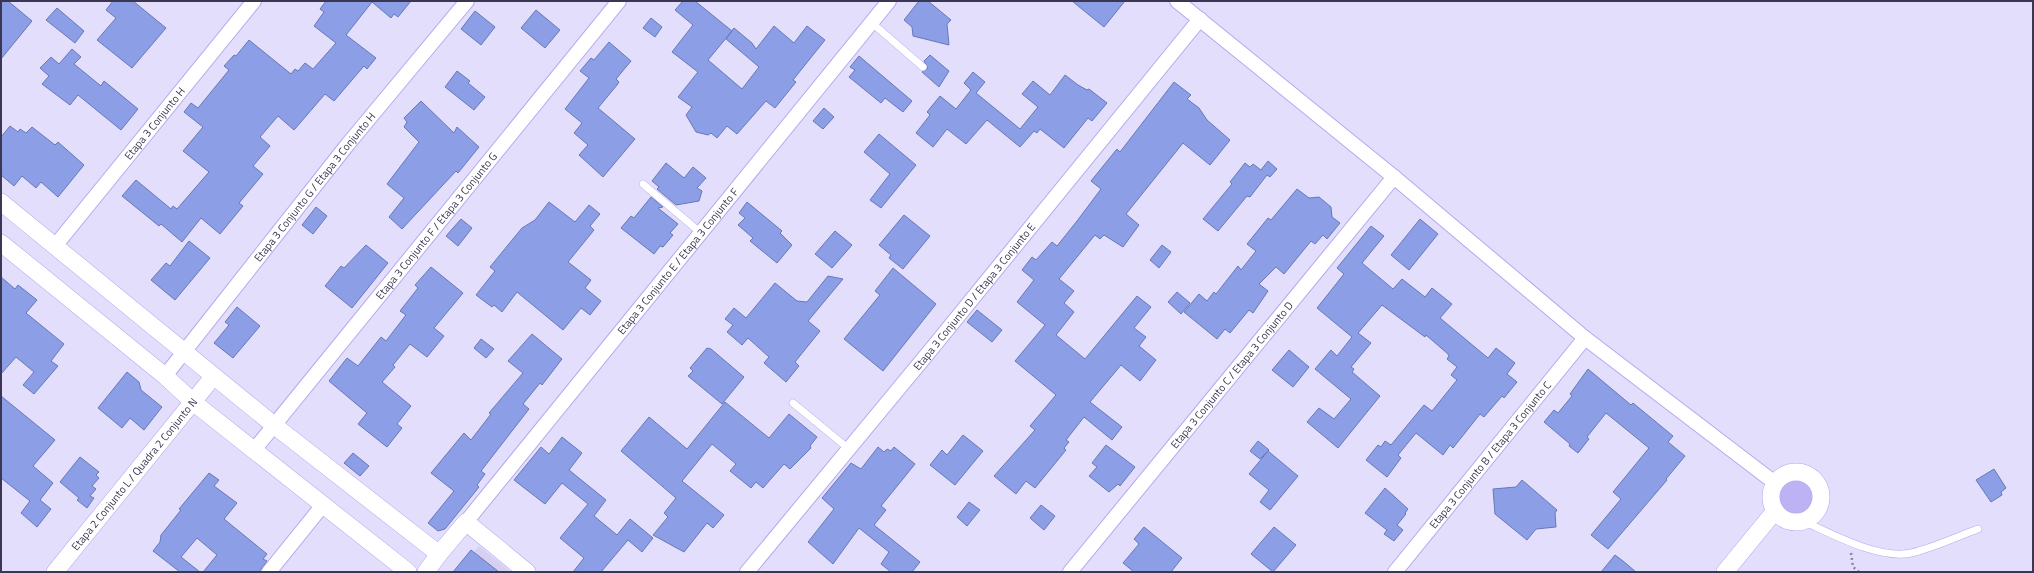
<svg xmlns="http://www.w3.org/2000/svg" width="2034" height="573" viewBox="0 0 2034 573" font-family="'Titillium Web',sans-serif">
<style>
.built{fill:#d5d0f0}
.green{fill:#bdb2f4}
.building{fill:#8b9ee6;stroke:#6878b9}
.lines{fill:none;stroke-linecap:round;stroke-linejoin:round}
.service-casing{stroke:#b5a8f0;stroke-width:8}
.minor-casing{stroke:#b5a8f0;stroke-width:16}
.tertiary-casing{stroke:#b5a8f0;stroke-width:18}
.path{stroke:#8a86a3;stroke-width:2.5;stroke-dasharray:2 3;stroke-linecap:butt}
.service{stroke:#fff;stroke-width:7}
.minor{stroke:#fff;stroke-width:14}
.tertiary{stroke:#fff;stroke-width:17}
.labels{text-anchor:middle;dominant-baseline:central;stroke-width:3;stroke-linejoin:round;paint-order:stroke}
.street-label{font-size:11px;fill:#3b3653;stroke:#fff}
</style>
<rect width="100%" height="100%" fill="#e2defc"/>
<polygon class="built" points="479,546 511,572 457,572"/>
<circle class="green" cx="1796" cy="497" r="20"/>
<g class="building">
<polygon points="1,1 8,1 32,21 1,59"/>
<polygon points="113,1 133,1 166,28 132,68 97,40 116,18 106,10"/>
<polygon points="326,1 411,1 398,17 394,14 391,18 372,2 346,35 376,58 367,69 364,66 334,101 325,94 294,130 278,116 260,137 270,146 253,166 263,174 239,203 243,206 220,234 201,218 182,242 161,224 159,226 122,196 136,180 171,209 173,206 177,209 209,172 183,151 203,127 184,112 191,103 198,108 229,70 224,66 234,55 236,56 249,40 291,74 295,69 298,71 305,63 313,69 336,43 314,26 324,12 320,9"/>
<polygon points="683,1 695,1 732,31 708,60 742,89 759,67 726,39 734,28 752,43 756,49 774,26 794,43 807,26 825,40 793,80 796,82 775,108 766,101 737,134 727,126 717,138 711,133 708,135 696,132 686,115 692,107 678,97 698,72 672,52 693,25 675,10"/>
<polygon points="919,1 928,1 951,20 947,24 949,45 913,36 912,27 904,20"/>
<polygon points="1072,1 1125,1 1104,27"/>
<polygon points="57,8 84,31 75,43 46,20"/>
<polygon points="536,10 560,30 545,48 521,28"/>
<polygon points="475,11 495,27 481,45 461,29"/>
<polygon points="651,18 662,27 655,37 643,28"/>
<polygon points="609,42 631,61 616,79 619,82 617,85 598,108 635,139 603,177 579,155 588,145 574,133 582,123 565,109 589,78 580,71 591,58 594,60"/>
<polygon points="72,49 81,57 74,64 101,86 104,81 138,109 121,130 78,95 70,105 42,84 49,76 40,68 51,57 59,64"/>
<polygon points="930,55 949,71 939,87 922,72 928,68 924,61"/>
<polygon points="859,56 912,101 903,112 885,98 881,103 849,77 855,70 850,67"/>
<polygon points="457,71 470,81 468,83 485,97 474,110 445,87"/>
<polygon points="973,72 985,82 976,93 1020,129 1038,107 1022,94 1033,81 1050,95 1065,75 1078,85 1087,90 1089,89 1107,103 1092,121 1088,118 1064,148 1040,129 1037,133 1034,131 1020,147 987,120 966,144 947,129 933,147 916,133 930,115 927,112 940,96 956,109 971,90 964,83"/>
<polygon points="1174,82 1191,95 1187,99 1199,108 1207,120 1230,140 1210,165 1183,143 1126,214 1139,225 1123,247 1104,235 1100,239 1095,235 1059,279 1074,291 1064,303 1074,312 1056,335 1085,359 1137,296 1151,307 1134,328 1146,337 1139,346 1156,360 1140,381 1121,365 1090,402 1122,427 1112,440 1084,417 1066,440 1069,442 1064,448 1066,450 1035,488 1026,481 1016,494 994,476 1035,430 1030,426 1056,395 1015,361 1045,325 1017,302 1034,280 1022,270 1032,257 1036,260 1052,242 1057,246 1077,221 1101,189 1091,181 1117,149 1120,152"/>
<polygon points="421,101 454,133 457,127 479,147 458,173 456,171 402,229 389,217 404,198 387,184 419,142 404,127 407,122 404,118"/>
<polygon points="824,108 834,117 823,129 813,121"/>
<polygon points="10,126 18,132 20,129 26,133 32,127 55,145 58,142 84,165 58,197 41,182 36,188 22,176 14,186 1,175 1,137"/>
<polygon points="879,134 916,165 881,208 870,200 890,174 864,152"/>
<polygon points="1268,161 1277,169 1270,177 1267,175 1250,197 1247,196 1218,231 1203,219 1232,184 1230,182 1245,163 1250,167 1253,164 1261,170"/>
<polygon points="666,163 684,178 693,167 706,178 697,188 702,191 699,201 676,205 657,189 659,187 652,181"/>
<polygon points="1297,189 1309,198 1319,197 1331,207 1332,217 1340,223 1327,239 1323,235 1315,244 1311,241 1284,274 1276,267 1259,284 1268,291 1253,313 1249,310 1230,333 1225,329 1217,339 1184,312 1199,294 1207,301 1214,292 1216,294 1238,266 1241,270 1256,251 1247,244 1268,218 1271,220"/>
<polygon points="651,197 663,207 658,208 678,224 670,233 673,235 663,247 660,246 654,254 621,228 631,216 634,218"/>
<polygon points="549,202 575,222 589,205 600,214 590,226 594,230 568,262 591,280 585,288 601,301 590,315 581,308 563,330 517,292 502,312 494,305 492,307 476,295 495,271 490,267 522,228 535,220"/>
<polygon points="747,202 782,231 780,233 792,245 777,263 750,241 753,238 738,225 745,218 739,213"/>
<polygon points="316,207 327,216 313,234 302,225"/>
<polygon points="904,215 930,236 903,269 889,258 891,255 879,245"/>
<polygon points="461,219 472,228 458,246 446,236"/>
<polygon points="1420,219 1438,234 1409,270 1391,255"/>
<polygon points="1371,226 1384,236 1362,263 1393,289 1402,279 1425,297 1432,288 1452,304 1440,318 1488,358 1496,348 1515,363 1507,374 1517,382 1504,398 1502,396 1484,417 1480,414 1453,448 1450,445 1443,455 1416,433 1398,455 1401,458 1387,477 1366,460 1378,445 1381,447 1385,441 1391,445 1424,405 1432,411 1457,380 1451,375 1457,367 1447,359 1449,356 1448,354 1426,335 1425,337 1382,305 1358,333 1371,343 1351,367 1354,369 1352,372 1380,396 1338,448 1307,422 1319,408 1334,419 1351,399 1315,369 1331,350 1337,356 1352,337 1317,308 1344,274 1337,268"/>
<polygon points="835,231 852,245 832,268 815,254"/>
<polygon points="189,241 210,258 175,300 151,280 166,263 170,266"/>
<polygon points="366,245 388,263 352,308 325,286 341,266 344,268"/>
<polygon points="1162,245 1171,252 1159,268 1150,260"/>
<polygon points="431,267 463,293 434,328 444,336 427,357 410,344 393,365 395,367 382,382 411,406 397,424 402,428 387,447 358,424 367,413 329,381 347,358 358,366 381,337 386,341 406,315 400,311 418,288 415,285"/>
<polygon points="893,268 936,304 883,371 844,339 880,295 875,291"/>
<polygon points="828,276 843,279 808,321 820,331 795,362 799,366 786,382 764,363 769,357 748,338 742,345 727,332 733,325 725,319 734,308 746,318 775,283 797,301 807,302"/>
<polygon points="1,277 15,289 18,285 37,300 26,313 64,344 51,361 58,366 34,394 23,385 34,372 16,357 1,374"/>
<polygon points="1177,292 1190,303 1181,314 1168,302"/>
<polygon points="237,307 260,326 233,358 214,343 229,325 225,322"/>
<polygon points="977,310 1002,330 992,342 967,322"/>
<polygon points="532,334 562,359 542,385 540,383 523,404 529,409 481,471 485,474 477,485 479,487 445,529 438,531 428,523 454,491 431,473 464,433 471,440 491,414 489,413 523,373 508,361"/>
<polygon points="481,339 494,349 486,358 474,348"/>
<polygon points="707,348 711,349 744,377 722,404 688,376 693,371 690,368"/>
<polygon points="1289,350 1309,367 1293,387 1272,370"/>
<polygon points="1588,369 1631,405 1633,403 1673,436 1668,442 1685,456 1666,479 1667,480 1608,549 1591,535 1621,499 1613,492 1649,448 1606,413 1587,437 1589,439 1578,453 1569,446 1570,444 1544,422 1554,410 1558,413 1572,396 1570,394"/>
<polygon points="127,372 139,382 141,390 162,407 144,430 130,418 122,428 98,408"/>
<polygon points="1,396 55,440 33,466 53,483 40,500 51,509 37,527 21,513 30,501 1,478"/>
<polygon points="725,402 769,438 789,414 817,437 810,446 811,448 790,469 784,464 763,488 756,482 751,488 730,471 736,464 712,444 682,481 724,515 713,528 707,523 684,552 653,535 668,517 664,513 676,498 621,451 649,417 687,449"/>
<polygon points="963,435 983,451 955,485 930,465 942,450 947,455"/>
<polygon points="562,437 582,453 569,470 606,500 594,516 617,535 630,519 653,538 642,552 628,540 601,572 573,572 584,558 560,538 588,504 562,483 545,504 514,480 541,447 549,454"/>
<polygon points="1258,441 1269,450 1260,459 1250,451"/>
<polygon points="1106,445 1135,467 1120,486 1118,484 1109,492 1089,476 1097,467 1092,463"/>
<polygon points="878,447 884,452 887,449 891,451 894,447 915,464 881,506 886,510 874,525 920,562 912,572 891,572 881,564 889,552 859,528 833,564 808,542 834,509 822,498 851,463 861,469"/>
<polygon points="1268,451 1298,476 1270,510 1260,502 1269,490 1249,474"/>
<polygon points="353,453 369,466 360,476 344,463"/>
<polygon points="80,457 99,472 96,475 99,478 92,486 96,489 90,496 94,498 87,508 77,500 79,498 60,482"/>
<polygon points="1994,469 2006,488 2001,492 2002,495 1991,502 1976,480"/>
<polygon points="209,473 219,480 214,486 237,503 224,519 267,554 263,559 267,561 259,572 203,572 217,555 197,538 181,557 200,572 180,572 153,551 160,542 161,535 181,510 179,509"/>
<polygon points="1522,480 1557,510 1555,513 1556,527 1536,529 1527,540 1495,514 1493,489 1516,487"/>
<polygon points="1385,488 1408,509 1405,513 1406,514 1397,525 1403,530 1394,541 1384,534 1387,530 1365,513"/>
<polygon points="969,502 980,510 967,526 957,517"/>
<polygon points="1041,505 1055,516 1044,530 1030,518"/>
<polygon points="1144,527 1182,558 1171,572 1134,572 1123,563 1139,544 1134,539"/>
<polygon points="1274,527 1296,545 1273,572 1251,554"/>
<polygon points="471,550 499,572 453,572"/>
<polygon points="1615,555 1623,561 1636,572 1601,572"/>
</g>
<g class="lines">
<g class="service-casing">
<g id="service">
<polyline points="872,23 923,67"/>
<polyline points="643,184 701,233"/>
<polyline points="793,403 849,449"/>
<path d="M 1803,521 C 1832,534 1879,560 1911,553 C 1933,548 1956,537 1978,529"/>
</g>
</g>
<g class="minor-casing">
<g id="minor">
<polyline points="1177,1 1394,177 1585,338 1775,483"/>
<path id="s1" d="M 55,246 L 254,1"/>
<path id="s2" d="M 165,376 L 348,144 L 467,1"/>
<path id="s3" d="M 254,450 L 619,1"/>
<path id="s4" d="M 466,522 L 889,1"/>
<polyline points="269,572 323,505"/>
<path id="s5" d="M 747,572 L 929,352 L 1200,19"/>
<path id="s6" d="M 1070,572 L 1394,177"/>
<path id="s7" d="M 1395,572 L 1585,338"/>
</g>
</g>
<g class="tertiary-casing">
<g id="tertiary">
<polyline points="1,202 275,426 439,554 466,522 527,572"/>
<polyline points="1,243 165,376 193,402 408,572"/>
<circle cx="1796" cy="497" r="25"/>
<path id="s8" d="M 55,572 L 213,377"/>
<polyline points="426,572 439,554"/>
<polyline points="1725,572 1775,511"/>
</g>
</g>
<polyline class="path" points="1851,553 1853,567 1859,572"/>
<use href="#service" class="service"/>
<use href="#minor" class="minor"/>
<use href="#tertiary" class="tertiary"/>
</g>
<g class="labels">
<g class="street-label">
<text stroke="none"><textPath href="#s1" startOffset="158">Etapa 3 Conjunto H</textPath></text>
<text stroke="none"><textPath href="#s2" startOffset="241">Etapa 3 Conjunto G / Etapa 3 Conjunto H</textPath></text>
<text stroke="none"><textPath href="#s3" startOffset="289">Etapa 3 Conjunto F / Etapa 3 Conjunto G</textPath></text>
<text stroke="none"><textPath href="#s4" startOffset="336">Etapa 3 Conjunto E / Etapa 3 Conjunto F</textPath></text>
<text stroke="none"><textPath href="#s5" startOffset="357">Etapa 3 Conjunto D / Etapa 3 Conjunto E</textPath></text>
<text stroke="none"><textPath href="#s6" startOffset="255">Etapa 3 Conjunto C / Etapa 3 Conjunto D</textPath></text>
<text stroke="none"><textPath href="#s7" startOffset="151">Etapa 3 Conjunto B / Etapa 3 Conjunto C</textPath></text>
<text stroke="none"><textPath href="#s8" startOffset="126">Etapa 2 Conjunto L / Quadra 2 Conjunto N</textPath></text>
</g>
</g>
<rect width="2034" height="573" fill="none" stroke="#3b3653" stroke-width="4"/>
</svg>
